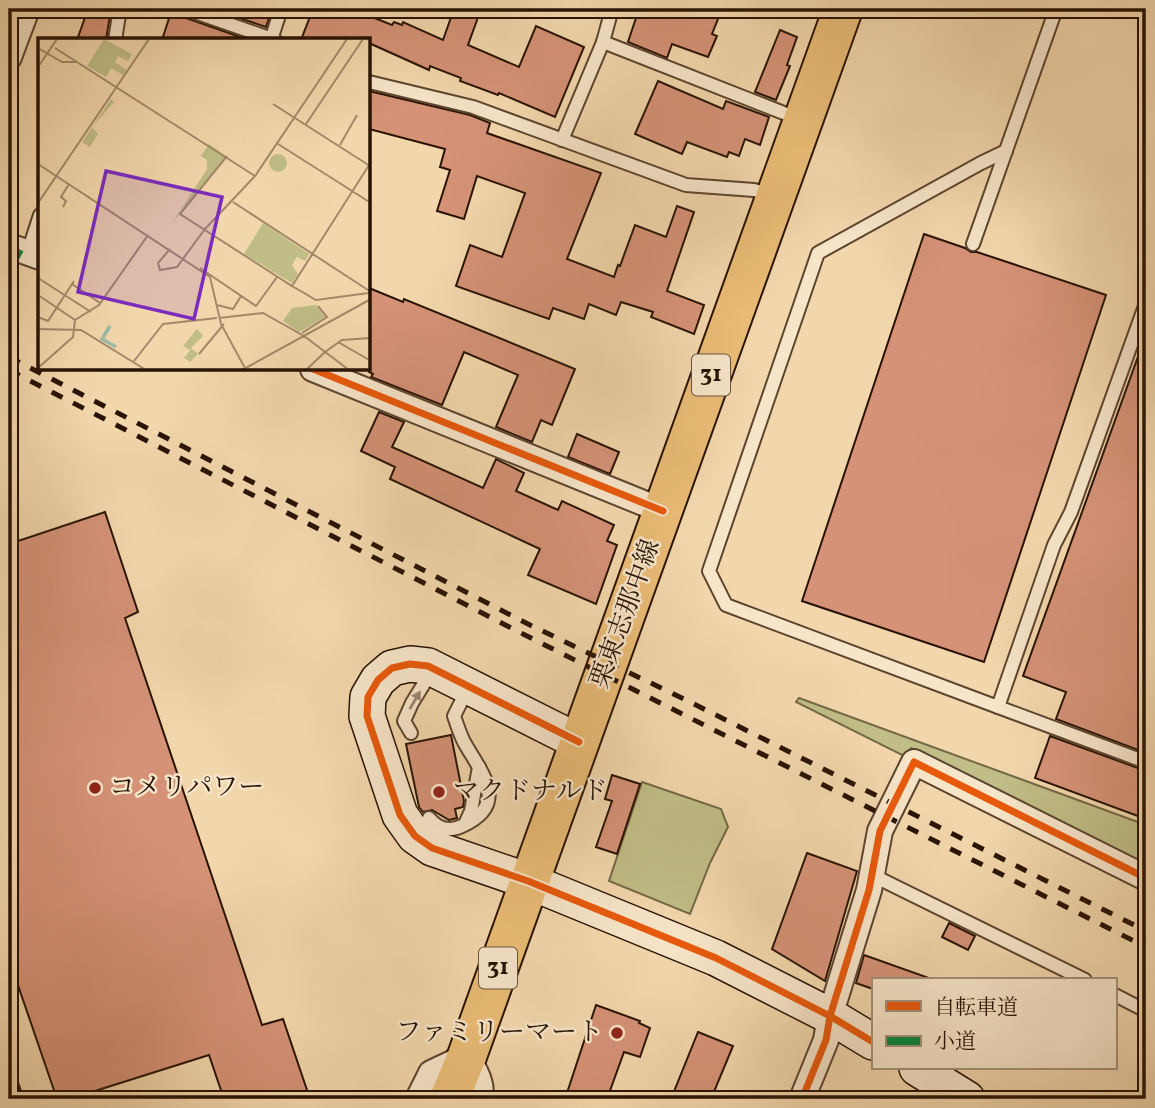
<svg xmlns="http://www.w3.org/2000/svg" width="1155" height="1108" viewBox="0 0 1155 1108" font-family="Vollkorn,'Noto Serif JP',serif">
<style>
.green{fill:#c0bd86;stroke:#746845;stroke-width:2}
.building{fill:#d59277;stroke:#291304;stroke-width:2}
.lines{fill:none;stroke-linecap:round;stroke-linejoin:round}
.lane-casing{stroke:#5c442e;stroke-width:16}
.street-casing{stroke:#5c442e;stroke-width:28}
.secondary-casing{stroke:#291304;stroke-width:38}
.primary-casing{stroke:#291304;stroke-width:42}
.lane{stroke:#f7e5c9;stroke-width:12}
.street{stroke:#f7e5c9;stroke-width:24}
.secondary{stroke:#f7e5c9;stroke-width:35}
.primary{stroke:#eabc76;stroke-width:38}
.rail{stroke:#291304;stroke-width:5;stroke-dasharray:12 12;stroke-linecap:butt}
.quiet{stroke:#00873e;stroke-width:5;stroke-dasharray:10 5;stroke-linecap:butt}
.cycleway-casing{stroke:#f7e5c9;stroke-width:11}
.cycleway{stroke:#e8590c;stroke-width:7}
.oneway{fill:#9a8670}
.poi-dot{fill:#8f2418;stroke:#f7e5c9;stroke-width:2.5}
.labels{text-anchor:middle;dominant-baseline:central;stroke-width:5;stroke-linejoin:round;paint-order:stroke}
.shield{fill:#f7e5c9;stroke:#67523f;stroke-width:2}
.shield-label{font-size:24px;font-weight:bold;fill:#291304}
.street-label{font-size:26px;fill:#291304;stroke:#f7e5c9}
.poi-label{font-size:26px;fill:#291304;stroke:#f7e5c9;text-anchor:start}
.inset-river{fill:none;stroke:#9cbaa6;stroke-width:3.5}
.inset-road{fill:none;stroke:#a28969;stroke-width:2}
.view{fill:#7b2cbf;fill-opacity:0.15;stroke:#7b2cbf;stroke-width:3.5}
.inset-edge{fill:none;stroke:#291304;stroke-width:3.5}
</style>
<rect width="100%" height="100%" fill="#f3d7ac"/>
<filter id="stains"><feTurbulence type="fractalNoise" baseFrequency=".00286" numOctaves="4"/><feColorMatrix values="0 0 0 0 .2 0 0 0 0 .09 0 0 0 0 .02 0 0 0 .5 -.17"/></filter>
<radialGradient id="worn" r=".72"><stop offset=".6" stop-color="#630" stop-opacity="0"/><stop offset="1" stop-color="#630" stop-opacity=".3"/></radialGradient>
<g class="green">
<polygon points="799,698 1146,825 1146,867 911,748 906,757 796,702"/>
<polygon points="642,782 721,809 728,827 710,863 690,914 609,881"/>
</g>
<g class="building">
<polygon points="88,9 111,9 106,40 77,40"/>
<polygon points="172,9 177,9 183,17 243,38 243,40 162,40"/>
<polygon points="212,9 272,9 266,27"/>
<polygon points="313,9 342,18 346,9 352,9 392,25 394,22 402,25 403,22 443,40 454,9 481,9 468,45 519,67 536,26 584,47 555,117 499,93 498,95 460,81 461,78 430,66 429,70 369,43 369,40 301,40"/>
<polygon points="639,9 678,9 693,14 695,9 722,9 712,34 717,36 708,57 672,44 667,58 628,42"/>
<polygon points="780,30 797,37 787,65 790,66 776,100 755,92"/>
<polygon points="658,81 723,109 726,101 769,117 760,145 745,139 739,156 729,152 727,157 687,142 682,154 635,134"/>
<polygon points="369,91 470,115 490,123 487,133 601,173 567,259 614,277 618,265 620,266 635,225 666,237 677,206 694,212 667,291 704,305 694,334 651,317 653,312 621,302 616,315 589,304 584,319 553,308 549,319 456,286 470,245 502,257 525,193 477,176 464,219 437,211 450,170 440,167 445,149 369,129"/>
<polygon points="924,234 965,248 971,252 977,252 1106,295 984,662 802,601"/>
<polygon points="369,288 403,302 404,299 575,369 552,425 541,420 532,442 496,427 518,375 464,352 442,405 371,377 373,374 369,372"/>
<polygon points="1144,340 1146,341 1146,753 1056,719 1066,692 1023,676"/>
<polygon points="379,412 404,422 392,447 483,488 496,459 524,473 516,491 558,510 562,501 614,525 607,541 617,545 596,604 528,575 540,549 390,479 395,467 361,451"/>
<polygon points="577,434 619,452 610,474 568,457"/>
<polygon points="105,512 138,612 125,618 262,1025 283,1019 310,1099 224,1099 209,1055 95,1091 98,1099 57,1099 9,959 9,544"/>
<polygon points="451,735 464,801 463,807 455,809 457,818 449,820 432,810 423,812 419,807 406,744"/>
<polygon points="1050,736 1146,771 1146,819 1035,778"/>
<polygon points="612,775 640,784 617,854 596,847 612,801 605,799"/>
<polygon points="807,853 857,871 825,981 772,949"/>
<polygon points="949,923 975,936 968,950 942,937"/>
<polygon points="864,955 929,978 928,980 873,980 873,989 856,983"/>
<polygon points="596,1005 640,1021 639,1023 650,1028 640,1057 624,1052 607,1099 565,1099"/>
<polygon points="698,1032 733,1046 711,1099 671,1099"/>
</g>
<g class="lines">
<g class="lane-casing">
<g id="lane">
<polyline points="186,9 275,40"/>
<polyline points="612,9 603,42 799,119"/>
<polyline points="115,40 120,9"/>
<polyline points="271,40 281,9"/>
<polyline points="369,82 473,107 686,185 754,190 771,195"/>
<polyline points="562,140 603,42"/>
<polyline points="1006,151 981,163 818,253 709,571 726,605 998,707 1054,545 1071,512 1146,303"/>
<polyline points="973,244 1056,9"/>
<polyline points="28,252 40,215"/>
<polyline points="998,707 1146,762"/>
<polyline points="411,733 404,721 412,703 433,669"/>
<path d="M 429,818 C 438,829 449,832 462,826 C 510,804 482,774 464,742 C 460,734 457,725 454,716 L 467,690"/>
<polyline points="465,824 471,811 479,767"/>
<polyline points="872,875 1085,980"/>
<polyline points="1115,995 1146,1011"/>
</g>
</g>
<g class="street-casing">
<g id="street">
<polyline points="9,57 27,9"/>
<polyline points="9,246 40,257"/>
<polyline points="313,369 663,511"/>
<path d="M 418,1099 L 431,1073 L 467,1056 C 474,1069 484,1084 480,1099"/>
<polyline points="802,1099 826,1040 830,1016 869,890 880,831 914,762 1146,878"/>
</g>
</g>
<g class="secondary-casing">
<g id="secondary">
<polyline points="579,742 428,666 410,664 392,668 378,680 368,697 367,716 400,815 415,836 432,848 528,881 716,958 830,1016 873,1042"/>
<polyline points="917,1068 967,1099"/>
</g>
</g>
<g class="primary-casing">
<polyline id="primary" points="449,1099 467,1056 843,9"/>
</g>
<use href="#lane" class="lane"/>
<use href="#street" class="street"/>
<use href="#secondary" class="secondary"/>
<use href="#primary" class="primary"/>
<g class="rail">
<polyline points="9,357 530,625 684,699 1146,931"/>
<polyline points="9,370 525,635 1146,947"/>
<polyline points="9,1060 22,1099"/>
</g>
<polyline class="quiet" points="9,272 22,249"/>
<g class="cycleway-casing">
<g id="cycleway">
<polyline points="313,369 663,511"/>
<polyline points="579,742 428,666 410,664 392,668 378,680 368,697 367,716 400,815 415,836 432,848 528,881 716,958 830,1016 873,1042"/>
<polyline points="802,1099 826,1040 830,1016 869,890 880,831 914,762 1146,878"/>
</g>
</g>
<use href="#cycleway" class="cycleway"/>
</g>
<defs><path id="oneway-solid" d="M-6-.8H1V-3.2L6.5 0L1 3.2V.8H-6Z" transform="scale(1.75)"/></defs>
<use class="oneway" href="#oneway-solid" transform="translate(415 700) rotate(-60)"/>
<g class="poi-dot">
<circle cx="95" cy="788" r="7"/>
<circle cx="439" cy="792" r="7"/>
<circle cx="617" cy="1033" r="7"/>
</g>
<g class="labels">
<g class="shield">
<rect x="692" y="354.5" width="38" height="41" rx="5"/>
<rect x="479" y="947.5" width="38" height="41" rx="5"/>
</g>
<g class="shield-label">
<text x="711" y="375">31</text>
<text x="498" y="968">31</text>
</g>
<g class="street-label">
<text transform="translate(626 614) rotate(-70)">栗東志那中線</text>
</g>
<g class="poi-label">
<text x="109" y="788">コメリパワー</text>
<text x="453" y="792">マクドナルド</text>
<text x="603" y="1033" text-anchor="end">ファミリーマート</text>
</g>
</g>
<g transform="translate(38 38)">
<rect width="332" height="332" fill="#f3d7ac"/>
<path d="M 66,1 L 94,16 L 90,23 L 80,18 L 77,24 L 89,32 L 85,37 L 73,30 L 68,39 L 49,28 ZM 73,61 L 76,64 L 54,89 L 60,96 L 52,109 L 44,104 ZM 171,106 L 188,118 L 133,187 L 169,131 L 169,122 L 163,118 ZM231 125a9 9 0 1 1 18 0a9 9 0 1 1-18 0ZM 225,185 L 271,216 L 267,223 L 259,219 L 254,227 L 260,236 L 254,245 L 206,216 ZM 278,267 L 287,279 L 267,291 L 261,294 L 245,283 L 254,270 ZM 159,291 L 165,298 L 153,310 L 160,316 L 152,324 L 146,320 L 152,312 L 145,308 Z" fill="#c0bd86"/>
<path class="inset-river" d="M 72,288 L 64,301 L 78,309"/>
<path class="inset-road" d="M 0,10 L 24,24 L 38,24M 17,10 L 217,138M 0,29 L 19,1M 235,66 L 332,128M 268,86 L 325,1M 240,106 L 333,165M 302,107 L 319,77M 189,118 L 142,176 L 254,248 L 333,124M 0,126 L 172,239 L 183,286 L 208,332M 195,164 L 333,254M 0,165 L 111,1M 25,169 L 28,163 L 23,159 L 31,146M 132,211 L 120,225 L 122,232 L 139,229 L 167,191 L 217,138 L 309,1M 162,230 L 218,268 L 239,239M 0,240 L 53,274M 34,246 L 62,265M 254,248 L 278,262 L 331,255M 0,257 L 37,282M 179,267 L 195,271 L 203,258M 0,279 L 10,283 L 36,243M 181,280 L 225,275 L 266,298M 37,282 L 61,267 L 110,197M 0,291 L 43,292 L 108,332M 264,295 L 289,279 L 280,268M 266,298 L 311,332M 300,304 L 333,323M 287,314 L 304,302 L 333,300M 161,316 L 186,286M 96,323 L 125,286 L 179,280M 0,330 L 35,299 L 37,282M 204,332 L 333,261M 268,332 L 287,314"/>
<path class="view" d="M 68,133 L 184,159 L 156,281 L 40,254 Z"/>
<rect width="332" height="332" class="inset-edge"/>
</g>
<rect width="1155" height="1108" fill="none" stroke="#f3d7ac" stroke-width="35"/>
<rect x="10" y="10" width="1134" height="1087" fill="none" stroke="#291304" stroke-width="3.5"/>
<rect x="18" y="18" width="1120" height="1073" fill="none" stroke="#291304" stroke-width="2"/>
<rect x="872" y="978" width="245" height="91" fill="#f7e5c9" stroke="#a5917a" stroke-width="2"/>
<rect x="886" y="1001" width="35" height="10" fill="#e8590c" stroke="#a5917a" stroke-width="2"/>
<text x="934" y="1014" font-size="21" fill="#291304">自転車道</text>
<rect x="886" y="1036" width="35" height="10" fill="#00873e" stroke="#a5917a" stroke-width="2"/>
<text x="934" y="1048" font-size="21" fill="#291304">小道</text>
<rect width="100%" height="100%" filter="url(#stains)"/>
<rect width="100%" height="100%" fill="url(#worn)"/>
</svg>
